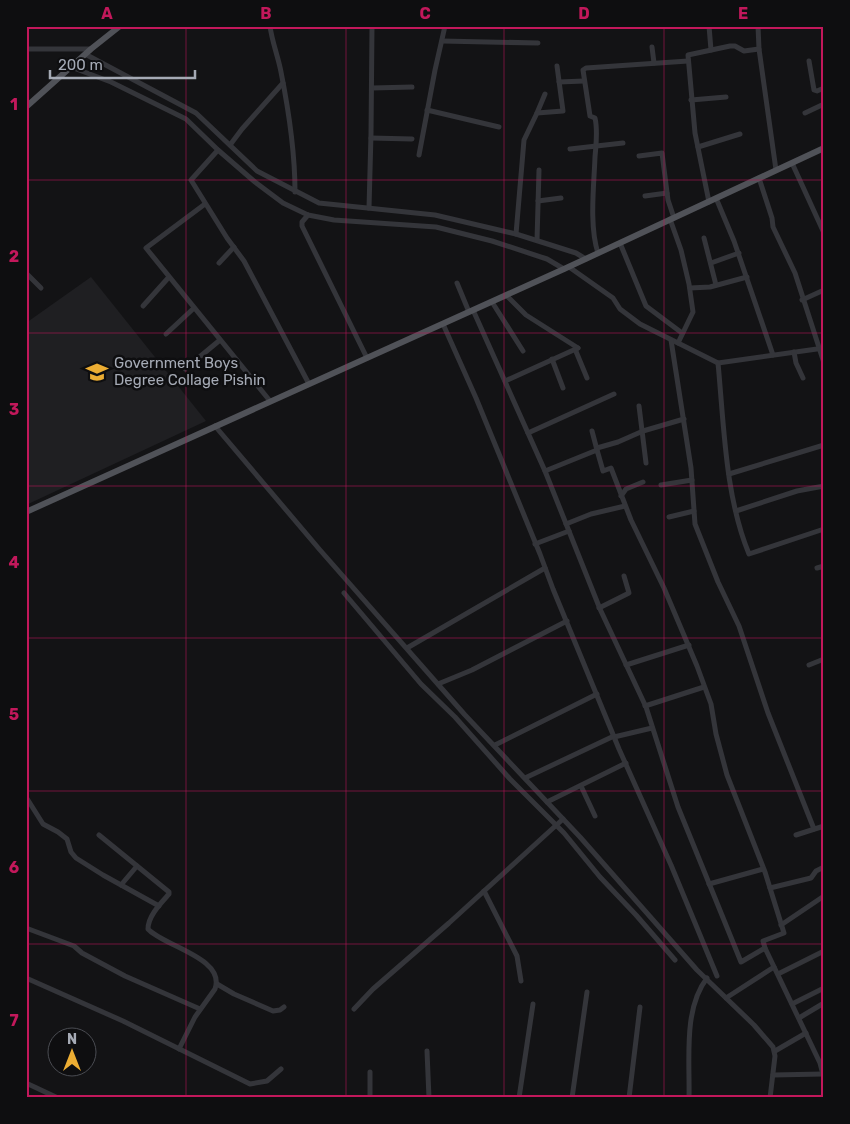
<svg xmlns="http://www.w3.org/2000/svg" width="850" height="1124" viewBox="0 0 850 1124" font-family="Rubik,sans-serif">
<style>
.built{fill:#1f1f22}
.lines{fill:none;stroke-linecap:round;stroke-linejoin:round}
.minor{stroke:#34353a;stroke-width:5}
.major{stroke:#505258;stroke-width:6}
.grid{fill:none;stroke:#c2185b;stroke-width:1;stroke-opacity:0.55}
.labels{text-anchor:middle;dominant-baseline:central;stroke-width:5;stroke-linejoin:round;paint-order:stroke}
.poi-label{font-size:15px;fill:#a5aab5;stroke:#0e0e10;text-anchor:start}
.neatline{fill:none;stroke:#c2185b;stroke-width:2}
.grid-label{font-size:16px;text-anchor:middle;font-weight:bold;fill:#c2185b}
</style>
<rect width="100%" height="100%" fill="#131315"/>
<polygon class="built" points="91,277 206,421 26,505 26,323"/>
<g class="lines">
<g class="minor">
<path d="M 270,26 C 272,42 278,56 281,72 C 289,112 295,151 295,192"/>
<polyline points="709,26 711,50"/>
<polyline points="758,26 759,49 776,170"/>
<polyline points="442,41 538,43"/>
<polyline points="652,47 654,63"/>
<polyline points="26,49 91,49"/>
<polyline points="85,54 196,113 257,171 319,203 435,215 516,234 576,253 586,259"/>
<polyline points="809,61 814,90 817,91 824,88"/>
<polyline points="71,67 111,82 186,119 218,150 255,182 283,203 308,215 334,220 436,227 492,241 547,259 564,269"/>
<polyline points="559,82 584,81"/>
<polyline points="372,88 412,87"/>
<polyline points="691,100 726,97"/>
<polyline points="427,110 499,127"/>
<polyline points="537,113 545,94"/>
<polyline points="805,113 824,104"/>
<polyline points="371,138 412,139"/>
<polyline points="230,145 242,129 283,83"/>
<polyline points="698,147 740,134"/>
<polyline points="570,149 623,143"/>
<polyline points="218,150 191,180 227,238 244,261 309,384"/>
<polyline points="419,155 435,70 445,26"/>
<polyline points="639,156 662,153 668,200 674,218"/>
<polyline points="792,163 824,233"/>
<polyline points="759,178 772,218 773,227 795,273 824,363"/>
<polyline points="645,196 667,193"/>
<polyline points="716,198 734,241 773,355"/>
<polyline points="538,201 561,198"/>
<polyline points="709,202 695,133 688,55 730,46 735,46 744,51 759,49"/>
<polyline points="205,204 146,248 270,401"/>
<polyline points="369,208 371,134 372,26"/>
<polyline points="308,215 302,222 302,226 367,358"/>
<polyline points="670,219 681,250 689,284 693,312 678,343"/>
<polyline points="516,234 524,140 537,113 563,111 557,66"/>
<polyline points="704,238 716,285"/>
<polyline points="537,240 539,170"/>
<polyline points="620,243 646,306 682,333"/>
<path d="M 598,253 C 589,226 594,185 595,157 C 596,144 598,131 595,118 L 590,116 L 583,70 L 586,68 L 688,61"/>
<polyline points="219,263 234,247"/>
<polyline points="711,263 739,253"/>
<polyline points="569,267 613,298 620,309 640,324 718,363 824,348"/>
<polyline points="26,273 41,288"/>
<polyline points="457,283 469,312"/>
<polyline points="690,288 710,287 747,277"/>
<polyline points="506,295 526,315 578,348"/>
<polyline points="802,300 824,290"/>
<polyline points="492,302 523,351"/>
<polyline points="143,306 169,277"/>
<polyline points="473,310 545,471 600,609 646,707 678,807 741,962 765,948 820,1063 824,1078"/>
<polyline points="443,324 476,398 540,554 553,589 619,749 671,865 717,976"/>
<polyline points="166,334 194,308"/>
<polyline points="671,340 691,468 695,524 718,582 739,626 768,713 814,829"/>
<polyline points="575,349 587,378"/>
<polyline points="794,352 796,363 803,378"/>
<polyline points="552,359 563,388"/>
<path d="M 718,363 C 724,425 725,496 749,554 L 824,529"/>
<polyline points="185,369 220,340"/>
<polyline points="505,381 578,348"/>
<polyline points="639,406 646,463"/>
<polyline points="215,426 320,550 465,715 580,837 697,970 754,1025 773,1047 775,1056 770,1098"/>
<polyline points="592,431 597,450"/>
<polyline points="528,433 614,394"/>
<polyline points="597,448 618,442 643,431 684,419"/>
<polyline points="545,471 597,450 603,471 611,468 631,520 664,588 697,666 711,704 716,734 727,775 765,872 784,933 763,941 765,948"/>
<polyline points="729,474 824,445"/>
<polyline points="661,485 692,480"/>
<polyline points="621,496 626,489 643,482"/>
<polyline points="736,511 797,491 824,486"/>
<polyline points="669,517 694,511"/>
<polyline points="566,524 591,514 625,506"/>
<polyline points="535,544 569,531"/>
<polyline points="817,568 824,566"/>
<polyline points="344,593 421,684 455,717 510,779 564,833 600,877 636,915 675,960"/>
<polyline points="599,608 629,593 624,576"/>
<polyline points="407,648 545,568"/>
<polyline points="626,665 689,645"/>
<polyline points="809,665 824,659"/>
<polyline points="438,684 472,670 567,621"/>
<polyline points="645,706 704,687"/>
<polyline points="614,737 652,728"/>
<polyline points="495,745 597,694"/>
<polyline points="525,778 614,736"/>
<polyline points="581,786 595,816"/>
<polyline points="26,797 43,824 58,832 67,839 71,852 76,858 103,875 159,906"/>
<polyline points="547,802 626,763"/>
<path d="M 99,835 L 169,892 L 169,894 C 161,903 148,916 148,929 C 163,946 226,958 215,989 L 195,1017 L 179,1049"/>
<polyline points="796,835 824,826"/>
<polyline points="709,884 763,869"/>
<polyline points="121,885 137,866"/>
<polyline points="770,888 811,878 816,871 824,867"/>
<polyline points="484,891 517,956 521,981"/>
<polyline points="781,925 824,896"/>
<polyline points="26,928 74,946 82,953 125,976 200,1009"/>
<polyline points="778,974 824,951"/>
<polyline points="26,978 123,1021 250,1084 267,1081 281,1069"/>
<polyline points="217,984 234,994 273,1011 280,1010 284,1007"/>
<polyline points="726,998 774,967"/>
<polyline points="792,1004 822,989"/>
<polyline points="354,1009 373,989 449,923 563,819"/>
<polyline points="799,1018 824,1003"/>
<polyline points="427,1051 429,1098"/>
<polyline points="775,1051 806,1033"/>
<polyline points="773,1075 823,1074"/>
<polyline points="26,1083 58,1098"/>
<polyline points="370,1098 370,1072"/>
<polyline points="519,1098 533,1004"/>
<polyline points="572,1098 587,992"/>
<polyline points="629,1098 640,1007"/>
<path d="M 689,1098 C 690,1060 683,1009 707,978"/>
</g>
<g class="major">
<polyline points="26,107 91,49 120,26"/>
<polyline points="26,512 564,269 824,148"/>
</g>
</g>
<path class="grid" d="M 186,26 L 186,1098M 346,26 L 346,1098M 504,26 L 504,1098M 664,26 L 664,1098M 26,180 L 824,180M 26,333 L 824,333M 26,486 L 824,486M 26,638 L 824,638M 26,791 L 824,791M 26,944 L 824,944"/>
<defs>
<g id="university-bare" transform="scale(1.725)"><path d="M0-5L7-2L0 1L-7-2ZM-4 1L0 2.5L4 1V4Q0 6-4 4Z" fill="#ecad33" stroke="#0e0e10" stroke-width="2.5" paint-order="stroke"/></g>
</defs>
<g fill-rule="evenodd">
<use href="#university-bare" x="97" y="372"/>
</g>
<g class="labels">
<g class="poi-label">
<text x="114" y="363">Government Boys<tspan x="114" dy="17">Degree Collage Pishin</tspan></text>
</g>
</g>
<rect width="850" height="1124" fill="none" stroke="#0e0e10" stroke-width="55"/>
<g transform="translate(72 1052)"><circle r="24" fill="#0e0e10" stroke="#4a4c52"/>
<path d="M0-4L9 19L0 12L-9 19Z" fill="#ecad33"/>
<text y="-8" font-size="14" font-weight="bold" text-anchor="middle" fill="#a5aab5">N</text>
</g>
<path d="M50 70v8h145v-8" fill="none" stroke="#a5aab5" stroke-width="2.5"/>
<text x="58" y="70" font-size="15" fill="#a5aab5" stroke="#0e0e10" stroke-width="4" paint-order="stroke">200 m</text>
<rect x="28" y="28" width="794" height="1068" class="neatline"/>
<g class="grid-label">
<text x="107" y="19">A</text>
<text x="266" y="19">B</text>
<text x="425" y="19">C</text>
<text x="584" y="19">D</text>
<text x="743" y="19">E</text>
<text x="14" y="110">1</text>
<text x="14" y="262">2</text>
<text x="14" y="415">3</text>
<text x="14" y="568">4</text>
<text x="14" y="720">5</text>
<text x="14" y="873">6</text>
<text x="14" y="1026">7</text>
</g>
</svg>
